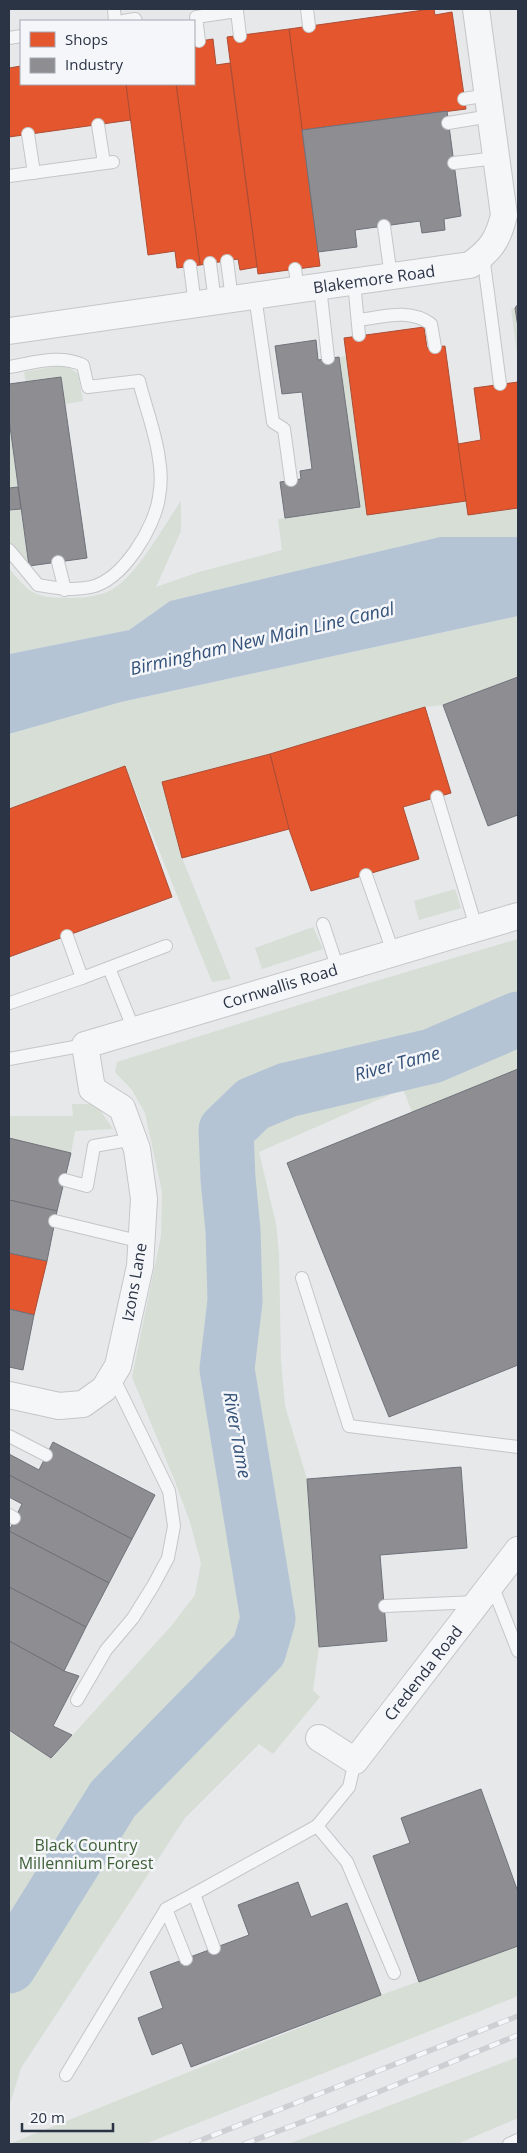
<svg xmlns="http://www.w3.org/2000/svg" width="527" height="2153" viewBox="0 0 527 2153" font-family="'Open Sans',sans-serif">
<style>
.green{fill:#d6ded6}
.water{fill:#b4c4d5}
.shops{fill:#e4572e;stroke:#ac4c35}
.industry{fill:#8d8d92;stroke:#70727b}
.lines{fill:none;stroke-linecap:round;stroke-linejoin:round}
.river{stroke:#b4c4d5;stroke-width:55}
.lane-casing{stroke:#c4c6c8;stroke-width:14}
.street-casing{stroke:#c4c6c8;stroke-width:28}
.lane{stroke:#f5f6f7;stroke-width:12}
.street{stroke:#f5f6f7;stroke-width:26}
.rail-casing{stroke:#cecfd2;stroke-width:5.5}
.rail{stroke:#f4f6f9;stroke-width:4;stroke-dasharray:11;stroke-linecap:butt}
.labels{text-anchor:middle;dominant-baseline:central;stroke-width:5;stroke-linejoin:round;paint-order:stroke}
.street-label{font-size:16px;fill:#2b3445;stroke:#f4f6f9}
.park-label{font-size:16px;fill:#3f6138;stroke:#f4f6f9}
.water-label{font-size:18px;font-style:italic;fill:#34527a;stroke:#f4f6f9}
</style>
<rect width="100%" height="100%" fill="#e6e8ea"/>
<g class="green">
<polygon points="515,308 518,327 518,360 511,309"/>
<path d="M 346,356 L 367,515 L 466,501 L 468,515 L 518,508 L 518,537 L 440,537 L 170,601 L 129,630 L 9,654 L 9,568 C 29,593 33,597 66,598 C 79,598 95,597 107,592 C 134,582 164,525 181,501 L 181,531 L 156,587 L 199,572 L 282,550 L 278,519 L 359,508 L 339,357 Z"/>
<polygon points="58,366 70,368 78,374 83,401 65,404 61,377 26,382 24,372"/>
<polygon points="9,433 11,433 18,487 9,488"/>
<polygon points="21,509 29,566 9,542 9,510"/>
<polygon points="518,616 518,677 443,705 425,707 270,754 162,782 182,858 231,979 212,982 125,766 9,809 9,734 121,702"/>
<polygon points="455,889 461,908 419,920 414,901"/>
<polygon points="313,927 323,949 262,969 255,948"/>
<polygon points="518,939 518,1069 412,1112 403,1089 259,1152 276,1224 279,1254 281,1361 285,1406 307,1479 319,1647 313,1690 320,1697 273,1754 259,1744 185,1818 21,2068 9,2107 9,1731 52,1758 172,1625 195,1595 201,1563 190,1522 174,1479 132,1377 161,1236 162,1192 145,1113 132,1090 115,1072 117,1062 366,984"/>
<polygon points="72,1104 96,1104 113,1129 75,1131 71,1153 9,1138 9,1116 73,1116"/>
<polygon points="518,1946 518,1996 145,2144 9,2144 381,1995"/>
<polygon points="518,2057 518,2118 457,2144 288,2144"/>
</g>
<polygon class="water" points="440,537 518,537 518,616 121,702 9,734 9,654 129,630 170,601"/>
<g class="shops">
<polygon points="431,9 434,9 435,15 452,12 466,109 302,130 289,29"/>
<polygon points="289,29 320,266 258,274 227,37"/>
<polygon points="213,39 216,65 230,63 257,267 240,270 238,259 200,265 176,84 194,84 194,42"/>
<polygon points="21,66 21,84 126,84 131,120 9,137 9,68"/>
<polygon points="126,84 176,84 200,265 177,268 175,251 148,255"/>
<polygon points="424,327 427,348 445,346 466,501 367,515 344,338"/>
<polygon points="518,382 518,508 468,515 458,444 481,440 474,388"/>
<polygon points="425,707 451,793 403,807 419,859 311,891 289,829 270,754"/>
<polygon points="270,754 289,829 182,858 162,782"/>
<polygon points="125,766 172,897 9,957 9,809"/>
<polygon points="9,1253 47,1261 34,1315 9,1309"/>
</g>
<g class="industry">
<polygon points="447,111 461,216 444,219 445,230 422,233 420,221 355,230 357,247 318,252 302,130"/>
<polygon points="518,304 518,327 515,308"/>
<polygon points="316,340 318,360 339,357 360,507 285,518 280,482 301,479 300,471 312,469 302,392 282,394 275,346"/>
<polygon points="61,377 87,558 29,566 9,419 9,384"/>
<polygon points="18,487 21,509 9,510 9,488"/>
<polygon points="518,677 518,815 488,826 443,705"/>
<polygon points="518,1069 518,1365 389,1417 287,1163"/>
<polygon points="9,1138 71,1153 57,1211 9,1200"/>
<polygon points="9,1200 57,1211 47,1261 9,1253"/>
<polygon points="9,1309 34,1315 23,1370 9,1367"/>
<polygon points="53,1442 155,1495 132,1539 9,1475 9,1454 39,1470"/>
<polygon points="461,1467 467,1548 380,1555 387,1641 319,1647 307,1479"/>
<polygon points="9,1475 132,1539 109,1583 9,1531 22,1504 9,1497"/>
<polygon points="9,1531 109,1583 86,1627 9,1587"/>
<polygon points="9,1587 86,1627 64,1671 9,1641"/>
<polygon points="9,1641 64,1671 79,1676 53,1726 72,1735 51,1758 9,1730"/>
<polygon points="481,1789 518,1892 518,1946 419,1982 373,1856 410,1843 401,1818"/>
<polygon points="298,1882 311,1917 347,1903 381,1995 191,2067 182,2043 152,2055 138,2018 163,2008 150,1972 249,1935 238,1905"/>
</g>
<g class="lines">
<polyline class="river" points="9,1966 113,1799 259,1650 268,1619 227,1369 235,1301 233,1230 228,1179 226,1130 253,1104 287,1090 432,1056 518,1019"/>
<g class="lane-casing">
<g id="lane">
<polyline points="114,9 115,21"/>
<polyline points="307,9 309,26"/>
<polyline points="123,21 135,19 136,21"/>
<polyline points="9,38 21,36"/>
<polyline points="199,41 196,17 237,11 240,36"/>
<polyline points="464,99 488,95"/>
<polyline points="448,123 491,116"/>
<polyline points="98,125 104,163"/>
<polyline points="28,134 34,173"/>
<polyline points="454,163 497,158"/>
<polyline points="9,176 113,162"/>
<polyline points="384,226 391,277"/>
<polyline points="483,255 500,384"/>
<polyline points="227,261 232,299"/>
<polyline points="210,263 215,302"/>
<polyline points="190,266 195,305"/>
<polyline points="295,269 298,290"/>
<polyline points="354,282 359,335"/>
<polyline points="320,287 328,358"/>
<polyline points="255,296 273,422 284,429 291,480"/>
<path d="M 358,320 C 383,317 409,308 431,324 L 435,347"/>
<path d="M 9,367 C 33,363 59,354 83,365 L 88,387 L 139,381 C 145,406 156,433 159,459 C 161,470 161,486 159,497 C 155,527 123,580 91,587 C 72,591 56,588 38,585 L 9,550"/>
<polyline points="58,562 65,590"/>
<polyline points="437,797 476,927"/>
<polyline points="366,875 393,952"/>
<polyline points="323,924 338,969"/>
<polyline points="67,936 82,978 166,946"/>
<polyline points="109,968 134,1030"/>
<polyline points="10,1003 82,978"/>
<polyline points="9,1059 85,1045"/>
<polyline points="65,1180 87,1186 94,1146 134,1139"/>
<polyline points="55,1221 142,1242"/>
<polyline points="302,1278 349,1426 518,1447"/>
<polyline points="9,1436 46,1455"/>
<polyline points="9,1515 14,1518"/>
<polyline points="492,1585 518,1651"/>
<polyline points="385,1606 476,1602"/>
<polyline points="77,1700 106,1650 133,1618 153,1586 168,1558 174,1526 169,1491 112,1375"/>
<polyline points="317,1826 349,1787 355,1761"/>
<polyline points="194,1894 317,1826 347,1862 394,1973"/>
<polyline points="166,1909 194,1894 214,1948"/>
<polyline points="66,2075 166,1909 186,1959"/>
<polyline points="509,2144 518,2140"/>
</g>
</g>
<g class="street-casing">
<g id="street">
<path d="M 9,331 L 470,265 C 491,250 498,240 504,215 L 476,9"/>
<polyline points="9,1395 59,1406 83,1404 104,1389 118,1366 140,1266 144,1199 137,1149 122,1108 92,1089 85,1045 518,916"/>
<polyline points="319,1738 355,1761 518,1550"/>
</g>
</g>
<use href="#lane" class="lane"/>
<use href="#street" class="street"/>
<g class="rail-casing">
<g id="rail">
<polyline points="191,2144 518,2016"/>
<polyline points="244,2144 339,2108 518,2035"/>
</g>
</g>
<use href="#rail" class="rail"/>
</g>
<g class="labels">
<g class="street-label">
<text transform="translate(374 279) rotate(-8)">Blakemore Road</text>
<text transform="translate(280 986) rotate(-17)">Cornwallis Road</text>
<text transform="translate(134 1282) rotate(-80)">Izons Lane</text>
<text transform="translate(423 1673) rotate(-52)">Credenda Road</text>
</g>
<g class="park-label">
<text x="86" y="1845">Black Country<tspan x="86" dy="18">Millennium Forest</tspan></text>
</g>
<g class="water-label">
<text transform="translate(262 638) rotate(-13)">Birmingham New Main Line Canal</text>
<text transform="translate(397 1063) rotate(-15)">River Tame</text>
<text transform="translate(238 1435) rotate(80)">River Tame</text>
</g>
</g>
<rect width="527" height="2153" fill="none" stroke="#2b3445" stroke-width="20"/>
<rect x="20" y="20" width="175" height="65" fill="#f4f6f9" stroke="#a4a8b1"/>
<rect x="30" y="32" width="25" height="15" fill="#e4572e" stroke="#a4a8b1"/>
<text x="65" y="45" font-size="15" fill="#2b3445">Shops</text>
<rect x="30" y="58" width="25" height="15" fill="#8d8d92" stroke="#a4a8b1"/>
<text x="65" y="70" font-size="15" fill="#2b3445">Industry</text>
<path d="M22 2123v8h91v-8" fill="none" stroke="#2b3445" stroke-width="2.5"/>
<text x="30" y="2123" font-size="15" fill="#2b3445" stroke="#f4f6f9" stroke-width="4" paint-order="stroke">20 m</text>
</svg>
